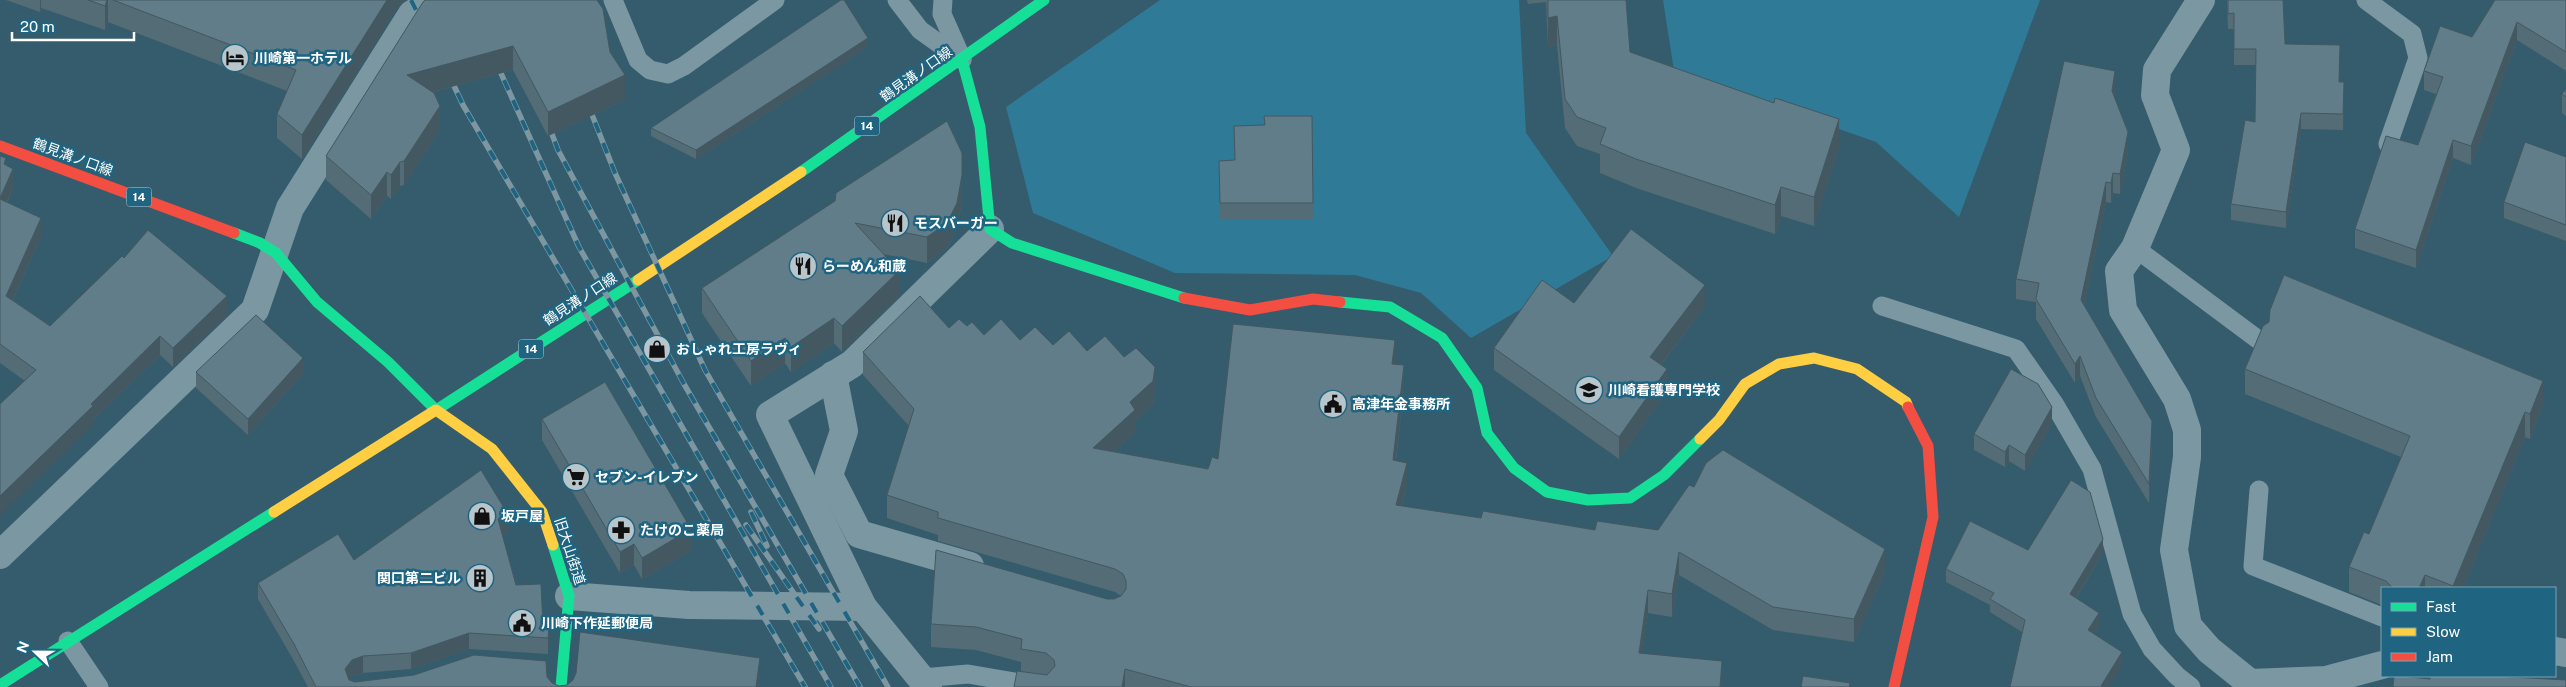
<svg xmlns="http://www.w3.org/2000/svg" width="2566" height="687" viewBox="0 0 2566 687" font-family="'Public Sans','Noto Sans JP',sans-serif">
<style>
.green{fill:#2f7a97}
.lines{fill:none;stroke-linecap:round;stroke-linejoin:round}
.lane{stroke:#7b97a2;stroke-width:19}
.street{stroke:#7b97a2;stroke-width:28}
.fast{stroke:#16e098;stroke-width:11}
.slow{stroke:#ffcf43;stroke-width:11}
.jam{stroke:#f24e42;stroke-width:11}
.rail-casing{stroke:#7c97a2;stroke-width:5.5}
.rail{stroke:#1f6582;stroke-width:4;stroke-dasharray:11;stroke-linecap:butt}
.wall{fill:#536c76}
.shaded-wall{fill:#435860}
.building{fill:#607d89;stroke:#435860}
.labels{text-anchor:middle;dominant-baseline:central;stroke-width:5;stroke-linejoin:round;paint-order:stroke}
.shield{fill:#1f6582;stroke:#bcd1da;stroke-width:1}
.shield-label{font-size:12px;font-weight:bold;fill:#fff}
.poi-label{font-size:14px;font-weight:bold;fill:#fff;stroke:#1f6582;text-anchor:start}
.street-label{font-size:14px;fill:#fff;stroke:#1f6582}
</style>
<rect width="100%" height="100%" fill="#355c6c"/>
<g class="green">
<polygon points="1160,0 1519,0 1526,133 1613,256 1471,338 1421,293 1355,275 1175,273 1033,213 1006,107"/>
<polygon points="1663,0 2040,0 1959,217 1876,142 1674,71"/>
</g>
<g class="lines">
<g class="lane">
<polyline points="613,0 638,60 650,70 668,74 684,66 775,0"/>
<polyline points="897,0 920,30 962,60"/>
<polyline points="943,0 942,14 962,59"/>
<polyline points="2366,0 2412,34 2418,58 2388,144"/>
<polyline points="2135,248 2260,341"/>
<polyline points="1882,306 2016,349 2055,405 2092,469 2132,614 2152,649 2177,676 2191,687"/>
<polyline points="2259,490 2253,566 2382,617"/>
<polyline points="68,641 99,687"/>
<polyline points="922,678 968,674 1044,687"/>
</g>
<g class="street">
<polyline points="2201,0 2157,70 2155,95 2176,150 2135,248 2119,271 2123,310 2177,399 2187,430 2187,457 2174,550 2188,626 2209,650 2250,683 2326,680 2382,665"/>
<polyline points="833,375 844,431 829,475 859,534 970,566"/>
<polyline points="0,555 255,310 290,208 412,14 436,0"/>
<polyline points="569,596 689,605 863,607"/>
<polyline points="2555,651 2566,653"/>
<polyline points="928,687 863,607 770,415 852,364 990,229"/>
</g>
<g class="fast">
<polyline points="962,60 980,127 990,229 1012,243 1184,298"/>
<polyline points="801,172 1044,0"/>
<polyline points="234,233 260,243 276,253 317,302 388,362 436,410 638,280"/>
<polyline points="1340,302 1390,307 1442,338 1477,388 1487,433 1514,468 1547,492 1588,500 1630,498 1664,475 1700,439"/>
<polyline points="553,545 569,596 561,687"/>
<polyline points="0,685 274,512"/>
</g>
<g class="slow">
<polyline points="638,280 801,172"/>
<polyline points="1700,439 1719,420 1745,384 1779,364 1814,358 1857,369 1906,402 1908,407"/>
<polyline points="274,512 436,410 492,449 542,512 553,545"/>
</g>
<g class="jam">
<polyline points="0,146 234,233"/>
<polyline points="1184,298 1250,310 1313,299 1340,302"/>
<polyline points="1894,687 1933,517 1928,446 1908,407"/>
</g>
<g class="rail-casing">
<g id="rail">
<polyline points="411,0 423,24"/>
<polyline points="495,60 579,247 831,687"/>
<polyline points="448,73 463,105 805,687"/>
<polyline points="587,102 615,173 705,370 888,687"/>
<polyline points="547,121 558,150 684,384 860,687"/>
<polyline points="751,512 767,546"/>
<polyline points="746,525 819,629"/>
</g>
</g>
<use href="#rail" class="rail"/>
</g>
<g class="wall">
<polygon points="6,0 407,0 399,5 302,159 277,138 277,114 287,91 108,22 105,30 41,8 40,12"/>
<polygon points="425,0 610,52 625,100 548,136 513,70 433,92 440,130 404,185 400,186 391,199 387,196 371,219 326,180 326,156"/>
<polygon points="1527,0 1626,0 1630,52 1839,147 1814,226 1781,216 1775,234 1636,188 1600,173 1600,154 1577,146 1565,128 1557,45 1548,47 1546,2 1528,4"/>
<polygon points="2227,0 2283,0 2285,44 2340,82 2344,82 2343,130 2301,129 2286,228 2231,220 2231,204 2255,122 2256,65 2234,65 2234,29 2228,29"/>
<polygon points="2566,0 2566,71 2517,40 2471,165 2453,158 2416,268 2355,248 2355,229 2418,145 2436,94 2424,90 2424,71 2472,37"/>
<polygon points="868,47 696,159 651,136 651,128"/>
<polygon points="2566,89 2566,116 2562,113 2562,94"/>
<polygon points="2115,90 2114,97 2128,152 2120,194 2113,193 2111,203 2106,202 2084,305 2152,441 2149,503 2096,417 2080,376 2075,383 2036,319 2036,302 2016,299 2016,279"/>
<polygon points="1312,116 1313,219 1220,219 1219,161 1235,160 1265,125"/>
<polygon points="0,156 6,165 13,188 7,203 41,237 13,300 50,326 124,258 227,315 173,367 160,355 93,420 93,425 25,381 0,363"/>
<polygon points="2566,157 2566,241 2504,218 2504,202"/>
<polygon points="962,178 962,201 957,228 947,248 927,263 883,254 899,296 842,352 834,343 791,372 785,363 751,386 702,313 702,288"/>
<polygon points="1574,303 1705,306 1661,365 1667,391 1619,459 1494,370 1494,348"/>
<polygon points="967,326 984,335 1053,345 1124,357 1155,390 1153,404 1135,421 1135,433 1114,452 1208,469 1218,459 1395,364 1404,388 1396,460 1407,486 1402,506 1481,518 1595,530 1885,572 1854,642 1773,630 1679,575 1672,617 1648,613 1642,653 1722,684 1722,687 1014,687 1021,671 1021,662 976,650 931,647 931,624 1107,599 1114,599 1121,596 1115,592 938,541 938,535 887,518 887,495 909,426 863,375 863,352 949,328"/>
<polygon points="2245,369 2543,406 2530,439 2525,437 2463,588 2382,588 2382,605 2349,592 2349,567 2369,534 2401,457 2245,394"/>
<polygon points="196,372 303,374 248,435 196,388"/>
<polygon points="542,419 691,551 642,579 634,565 620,573 542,440"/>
<polygon points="2052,423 2025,471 2009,461 2005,467 1974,450 1974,434"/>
<polygon points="509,532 502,534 516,585 543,626 549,627 548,654 469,649 411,669 363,673 352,676 349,680 355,682 547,677 552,683 559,686 760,674 758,687 308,687 294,661 258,599 258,583 354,560"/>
<polygon points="2028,550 2103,553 2076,598 2099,626 2094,634 2122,666 2022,632 1990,612 1990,605 1946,582 1946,569"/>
</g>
<g class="shaded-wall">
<polygon points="40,0 41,0 41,8 40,12"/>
<polygon points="107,0 108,0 108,22 105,30 105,6"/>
<polygon points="387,0 407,0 399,5 302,159 302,135"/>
<polygon points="1557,16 1557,45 1548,47 1548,18"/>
<polygon points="2517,22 2517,40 2471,165 2471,146"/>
<polygon points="868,38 868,47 696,159 696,150"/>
<polygon points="513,46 513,70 407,99 407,75"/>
<polygon points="2115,71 2115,90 2112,111 2112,91"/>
<polygon points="625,75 625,100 548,136 548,112"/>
<polygon points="440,106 440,130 404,185 404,161"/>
<polygon points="2301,113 2301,129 2286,228 2286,212"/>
<polygon points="1839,119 1839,147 1814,226 1814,197"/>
<polygon points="2128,132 2128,152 2120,194 2120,174"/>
<polygon points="2453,140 2453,158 2416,268 2416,250"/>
<polygon points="962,153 962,201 957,228 947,248 927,263 927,237"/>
<polygon points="400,162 400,186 391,199 391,175"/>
<polygon points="13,169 13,188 0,217 0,198"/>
<polygon points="387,172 387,196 371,219 371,195"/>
<polygon points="2113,173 2113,193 2111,203 2111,183"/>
<polygon points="2106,182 2106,202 2081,319 2081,300"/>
<polygon points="1781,187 1781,216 1775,234 1775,205"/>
<polygon points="41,218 41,237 6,315 6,296"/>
<polygon points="899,271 899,296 842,352 842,326"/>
<polygon points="1705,285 1705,306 1650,379 1650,357"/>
<polygon points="227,296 227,315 173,367 173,348"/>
<polygon points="834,318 834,343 791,372 791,347"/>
<polygon points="160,336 160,355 93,420 93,425 0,515 0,496 91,404"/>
<polygon points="785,338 785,363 751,386 751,361"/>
<polygon points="1395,340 1395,363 1392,387 1392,364"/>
<polygon points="2080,356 2080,376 2075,383 2075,364"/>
<polygon points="303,358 303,374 248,435 248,419"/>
<polygon points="1404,365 1404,388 1393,483 1393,460"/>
<polygon points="1155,367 1155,390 1153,404 1135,421 1135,433 1093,471 1093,448 1130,402"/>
<polygon points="1667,369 1667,391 1619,459 1619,437"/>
<polygon points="2543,381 2543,406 2530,439 2530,414"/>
<polygon points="2052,407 2052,423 2025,471 2025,455"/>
<polygon points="2525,412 2525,437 2463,588 2453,588 2453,586"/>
<polygon points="2152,421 2152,441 2149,503 2149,484"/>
<polygon points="2009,445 2009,461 2005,467 2005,452"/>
<polygon points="1407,463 1407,486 1396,528 1396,505"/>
<polygon points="509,516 509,532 498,535 498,519"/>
<polygon points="691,529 691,551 642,579 642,558"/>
<polygon points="2103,539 2103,553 2070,607 2070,594"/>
<polygon points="634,544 634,565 620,573 620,552"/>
<polygon points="1885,549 1885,572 1854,642 1854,619"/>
<polygon points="1679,552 1679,575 1672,617 1672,594"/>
<polygon points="2425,575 2425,588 2419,588"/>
<polygon points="1648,590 1648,613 1639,676 1639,653"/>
<polygon points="2099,613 2099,626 2088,644 2088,630"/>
<polygon points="549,627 549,644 548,654 548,638"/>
<polygon points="469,633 469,649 411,669 411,653"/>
<polygon points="2122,652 2122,666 2109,687 2101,687"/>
<polygon points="363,656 363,673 352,676 345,686 345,669 352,660"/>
<polygon points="760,658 760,674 758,687 756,687"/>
<polygon points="1722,661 1722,687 1720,687"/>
<polygon points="1125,669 1125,687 1122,687"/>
</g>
<g class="building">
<polygon points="88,0 107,0 105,6"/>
<polygon points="113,0 387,0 302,135 277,114 296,70"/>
<polygon points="425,0 597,0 603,9 610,52 625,75 548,112 513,46 407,75 434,93 440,106 404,161 400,162 391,175 387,172 371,195 326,156 423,2"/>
<polygon points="841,0 844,0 868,38 696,150 651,128"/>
<polygon points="1548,0 1626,0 1630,52 1774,103 1775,98 1839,119 1814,197 1781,187 1775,205 1636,159 1600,144 1606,128 1577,117 1565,99 1557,16 1548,18"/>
<polygon points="2228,0 2283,0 2285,44 2340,45 2339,82 2344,82 2343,114 2301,113 2286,212 2231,204 2245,120 2255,122 2256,49 2234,49 2234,13 2228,14"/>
<polygon points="2495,0 2566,0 2566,52 2517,22 2471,146 2453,140 2416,250 2355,229 2386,136 2418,145 2443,77 2424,71 2440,26 2472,37"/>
<polygon points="2064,61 2115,71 2112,91 2128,132 2120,174 2113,173 2111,183 2106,182 2081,300 2152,421 2149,484 2096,398 2080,356 2075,364 2036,299 2039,283 2016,279"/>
<polygon points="2566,89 2566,97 2562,94"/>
<polygon points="1264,116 1312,116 1313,203 1220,203 1219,161 1235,160 1234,126 1265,125"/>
<polygon points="947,121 962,153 962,175 957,203 947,223 927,237 855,223 899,271 842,326 834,318 791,347 785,338 751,361 702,288 835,201 836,193"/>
<polygon points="2525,142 2566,157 2566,225 2504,202"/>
<polygon points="0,156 6,158 4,164 13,169 0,198"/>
<polygon points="0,199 41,218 6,296 50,326 122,256 124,258 148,230 227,296 173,348 160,336 91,404 93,406 0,496 0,404 36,370 0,344"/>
<polygon points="1631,229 1705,285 1650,357 1667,369 1619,437 1494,348 1542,280 1574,303"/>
<polygon points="2284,275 2543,381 2530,414 2525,412 2453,586 2425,575 2419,588 2393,588 2386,581 2349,567 2364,532 2369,534 2410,436 2245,369 2263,326 2269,322 2270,310"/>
<polygon points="920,296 949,328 959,319 967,326 972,322 984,335 1001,319 1020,340 1035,327 1053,345 1069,331 1087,351 1105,336 1124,357 1136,348 1155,367 1153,381 1130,402 1135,410 1093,448 1208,469 1212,457 1218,459 1233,324 1395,340 1392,364 1404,365 1393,460 1407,463 1396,505 1481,518 1483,511 1595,530 1597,521 1658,530 1689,485 1694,487 1706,463 1723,450 1885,549 1854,619 1773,607 1679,552 1672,594 1648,590 1639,653 1722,661 1720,687 1191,687 1125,669 1122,687 1014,687 1017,671 1047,675 1055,666 1054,660 1046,653 1021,649 1022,639 976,627 931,624 936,550 1107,599 1114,599 1121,596 1126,589 1126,581 1123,574 1115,569 938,518 938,512 887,495 914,409 863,352"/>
<polygon points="256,315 303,358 248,419 196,372"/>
<polygon points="2011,369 2038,384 2052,407 2025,455 2009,445 2005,452 1974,434"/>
<polygon points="605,382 691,529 642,558 634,544 620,552 542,419"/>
<polygon points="481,470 509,516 498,519 516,585 541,584 543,626 549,627 548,638 469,633 411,653 363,656 352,660 345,669 349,680 355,682 414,675 474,655 546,661 547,677 552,683 559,686 567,685 573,680 576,673 580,632 760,658 756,687 316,687 294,644 258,583 338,534 354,560"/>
<polygon points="2071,480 2090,492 2103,539 2070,594 2099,613 2088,630 2122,652 2101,686 2104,687 2010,687 2025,620 1990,599 1994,593 1946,569 1970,521 2028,550"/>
<polygon points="1803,676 1850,683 1849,687 1801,687"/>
<polygon points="2394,676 2401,676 2430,679 2430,676 2493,676 2566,680 2566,687 2393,687"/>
</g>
<defs>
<g id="hotel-disc" transform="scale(1.4375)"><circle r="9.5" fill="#b8c6cc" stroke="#1f6582"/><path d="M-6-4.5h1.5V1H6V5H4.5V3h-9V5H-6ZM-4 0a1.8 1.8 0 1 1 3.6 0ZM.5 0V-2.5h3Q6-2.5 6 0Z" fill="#111"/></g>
<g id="restaurant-disc" transform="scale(1.4375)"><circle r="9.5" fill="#b8c6cc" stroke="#1f6582"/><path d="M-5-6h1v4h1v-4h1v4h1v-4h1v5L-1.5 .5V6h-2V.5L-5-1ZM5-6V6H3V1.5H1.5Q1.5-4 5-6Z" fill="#111"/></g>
<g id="shop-disc" transform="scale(1.4375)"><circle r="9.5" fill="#b8c6cc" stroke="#1f6582"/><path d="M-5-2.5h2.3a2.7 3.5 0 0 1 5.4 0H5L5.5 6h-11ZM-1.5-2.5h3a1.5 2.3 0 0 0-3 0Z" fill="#111"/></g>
<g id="university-disc" transform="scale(1.4375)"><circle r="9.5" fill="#b8c6cc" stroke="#1f6582"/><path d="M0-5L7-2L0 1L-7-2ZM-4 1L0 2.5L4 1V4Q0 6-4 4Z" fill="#111"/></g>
<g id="civic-disc" transform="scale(1.4375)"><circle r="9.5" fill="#b8c6cc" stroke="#1f6582"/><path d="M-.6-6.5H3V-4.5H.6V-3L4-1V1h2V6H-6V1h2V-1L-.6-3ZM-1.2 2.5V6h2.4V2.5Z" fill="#111"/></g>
<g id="supermarket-disc" transform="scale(1.4375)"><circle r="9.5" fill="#b8c6cc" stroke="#1f6582"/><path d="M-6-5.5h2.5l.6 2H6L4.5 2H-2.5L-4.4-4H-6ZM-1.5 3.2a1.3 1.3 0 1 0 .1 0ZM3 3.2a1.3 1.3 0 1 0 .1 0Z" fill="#111"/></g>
<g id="pharmacy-disc" transform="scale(1.4375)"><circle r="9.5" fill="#b8c6cc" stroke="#1f6582"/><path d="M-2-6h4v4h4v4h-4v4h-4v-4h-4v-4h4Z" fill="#111"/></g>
<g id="building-disc" transform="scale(1.4375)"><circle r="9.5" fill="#b8c6cc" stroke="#1f6582"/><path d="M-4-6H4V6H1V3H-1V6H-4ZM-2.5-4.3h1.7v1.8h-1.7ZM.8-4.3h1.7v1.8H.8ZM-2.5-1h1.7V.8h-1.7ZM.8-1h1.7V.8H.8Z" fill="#111"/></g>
</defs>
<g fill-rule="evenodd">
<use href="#hotel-disc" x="235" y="58"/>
<use href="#restaurant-disc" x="895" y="223"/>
<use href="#restaurant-disc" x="803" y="266"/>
<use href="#shop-disc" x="657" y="349"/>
<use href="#university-disc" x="1589" y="390"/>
<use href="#civic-disc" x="1333" y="404"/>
<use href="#supermarket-disc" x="576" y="477"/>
<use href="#shop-disc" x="482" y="516"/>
<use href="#pharmacy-disc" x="621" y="530"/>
<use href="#building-disc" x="480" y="578"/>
<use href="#civic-disc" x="522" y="623"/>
</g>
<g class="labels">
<g class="shield">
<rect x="854.5" y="116.5" width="25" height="19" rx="4"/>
<rect x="126.5" y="187.5" width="25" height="19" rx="4"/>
<rect x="518.5" y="339.5" width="25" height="19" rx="4"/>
</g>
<g class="shield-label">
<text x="867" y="126">14</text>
<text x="139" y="197">14</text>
<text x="531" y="349">14</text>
</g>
<g class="poi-label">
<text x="254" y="58">川崎第一ホテル</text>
<text x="914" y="223">モスバーガー</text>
<text x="822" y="266">らーめん和蔵</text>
<text x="676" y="349">おしゃれ工房ラヴィ</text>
<text x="1608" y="390">川崎看護専門学校</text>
<text x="1352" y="404">高津年金事務所</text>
<text x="595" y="477">セブン-イレブン</text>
<text x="501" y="516">坂戸屋</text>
<text x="640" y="530">たけのこ薬局</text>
<text x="461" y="578" text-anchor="end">関口第二ビル</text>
<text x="541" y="623">川崎下作延郵便局</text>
</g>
<g class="street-label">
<text transform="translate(916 74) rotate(-35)">鶴見溝ノ口線</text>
<text transform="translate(73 157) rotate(20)">鶴見溝ノ口線</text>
<text transform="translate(580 299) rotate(-33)">鶴見溝ノ口線</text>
<text transform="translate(570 551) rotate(72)">旧大山街道</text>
</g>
</g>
<rect x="2381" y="587" width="175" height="90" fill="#1f6582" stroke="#79a3b4"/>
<rect x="2391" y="603" width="25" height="8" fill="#16e098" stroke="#79a3b4"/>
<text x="2426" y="612" font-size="15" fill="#ffffff">Fast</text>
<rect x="2391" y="628" width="25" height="8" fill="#ffcf43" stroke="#79a3b4"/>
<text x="2426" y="637" font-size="15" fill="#ffffff">Slow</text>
<rect x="2391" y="653" width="25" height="8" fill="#f24e42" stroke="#79a3b4"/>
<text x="2426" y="662" font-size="15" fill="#ffffff">Jam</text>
<g transform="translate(35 652) rotate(292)" stroke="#1f6582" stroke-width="4" paint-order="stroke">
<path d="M0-4L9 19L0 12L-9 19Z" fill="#ffffff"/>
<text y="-8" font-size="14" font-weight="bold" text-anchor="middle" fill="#ffffff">N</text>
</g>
<path d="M12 32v8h122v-8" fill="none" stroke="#ffffff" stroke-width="2.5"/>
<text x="20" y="32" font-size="15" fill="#ffffff" stroke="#1f6582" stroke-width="4" paint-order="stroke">20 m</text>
</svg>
